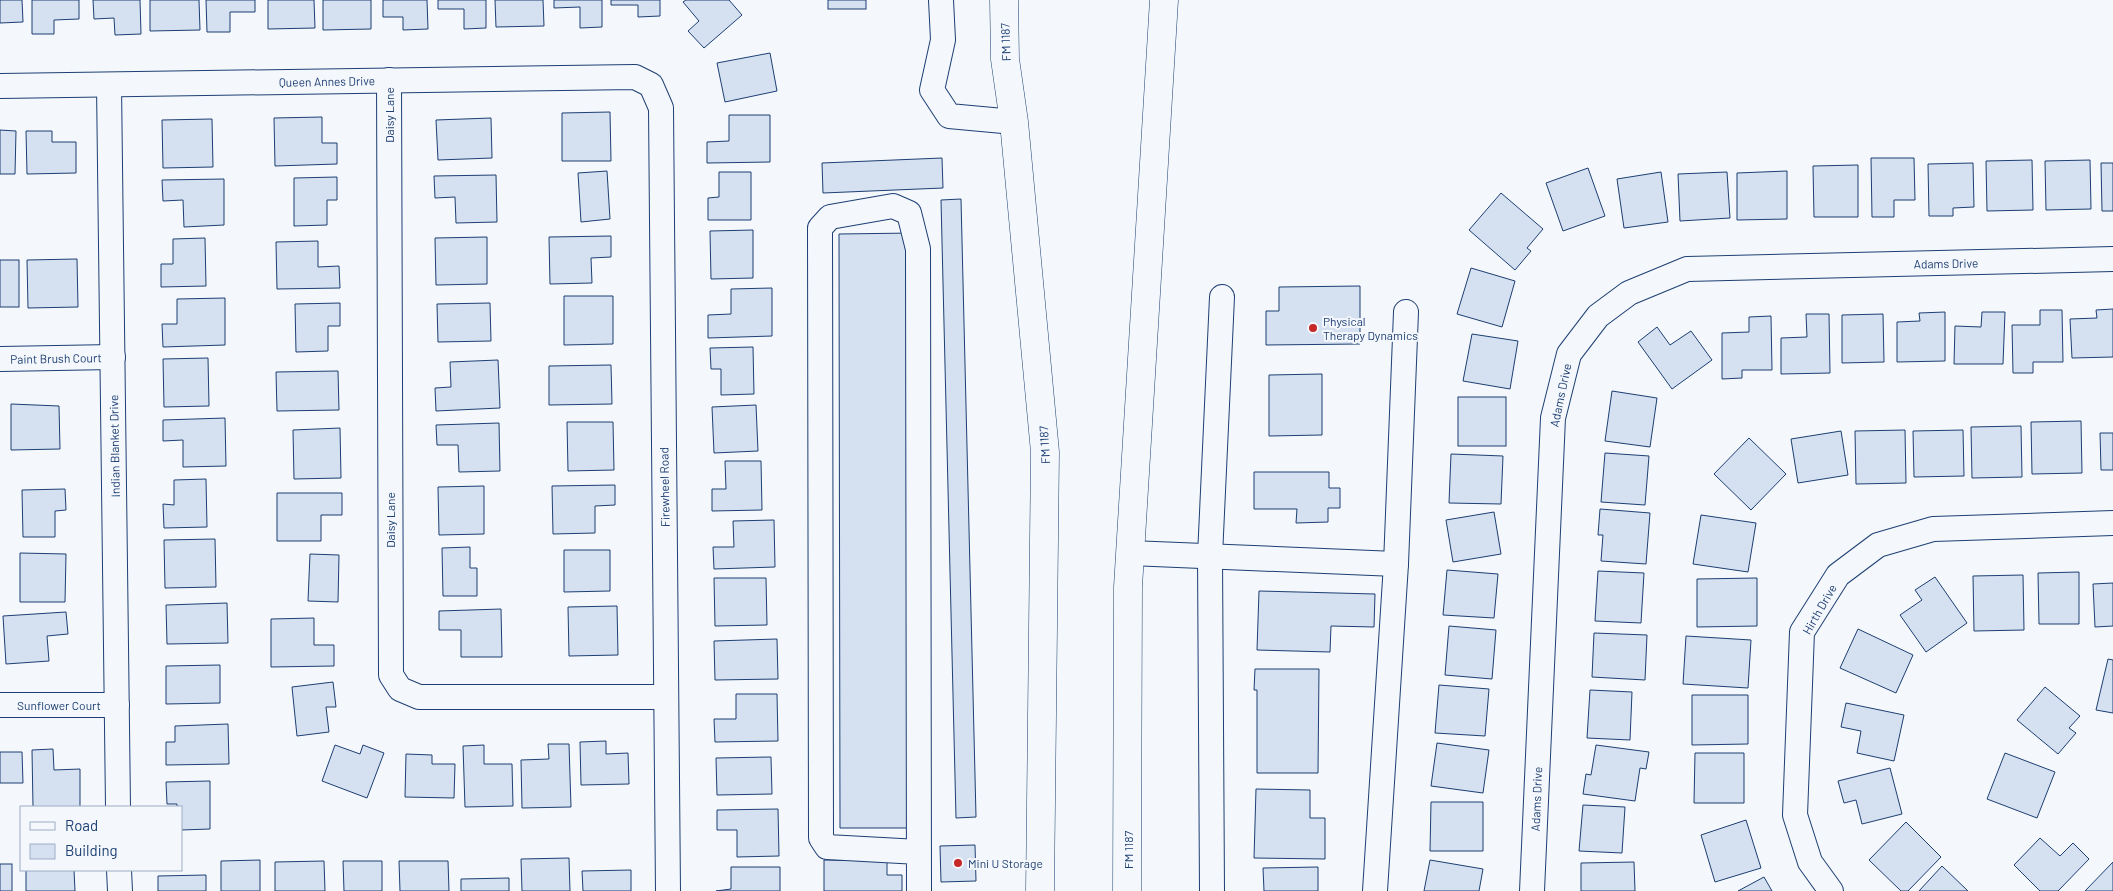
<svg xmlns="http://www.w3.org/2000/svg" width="2113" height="891" viewBox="0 0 2113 891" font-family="Barlow,sans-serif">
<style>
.building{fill:#d5e0f0;stroke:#1d3f73}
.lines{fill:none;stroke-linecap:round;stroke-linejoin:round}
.minor-casing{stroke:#1d3f73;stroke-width:26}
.major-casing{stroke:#1d3f73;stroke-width:29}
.minor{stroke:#f4f7fb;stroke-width:24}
.major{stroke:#f4f7fb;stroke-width:28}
.poi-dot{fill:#c62828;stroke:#f4f7fb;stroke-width:2}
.labels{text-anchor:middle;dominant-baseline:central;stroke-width:4;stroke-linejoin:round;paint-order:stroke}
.street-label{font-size:12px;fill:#1d3f73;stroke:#f4f7fb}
.poi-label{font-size:12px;fill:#1d3f73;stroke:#f4f7fb;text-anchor:start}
</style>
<rect width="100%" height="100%" fill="#f4f7fb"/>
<g class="building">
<polygon points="0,0 22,0 23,22 0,23"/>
<polygon points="32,0 79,0 79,19 54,20 54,34 32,34"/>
<polygon points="93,0 140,0 141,34 115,35 114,18 94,19"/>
<polygon points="150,0 199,0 200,30 150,31"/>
<polygon points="206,0 255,0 255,12 230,12 230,32 207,32"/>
<polygon points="268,0 314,0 315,28 268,29"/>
<polygon points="323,0 371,0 371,29 323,30"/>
<polygon points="383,0 427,0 428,29 403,30 403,17 383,17"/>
<polygon points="438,0 486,0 486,28 464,29 464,9 438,9"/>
<polygon points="495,0 543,0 544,26 496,27"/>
<polygon points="554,0 602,0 602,27 580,28 580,7 554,8"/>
<polygon points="611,0 660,0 660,16 638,17 638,5 611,5"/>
<polygon points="686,0 729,0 742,15 704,48 688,31 699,21 683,2"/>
<rect x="828" y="0" width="38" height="9"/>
<polygon points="770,53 777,91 725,102 717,63"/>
<polygon points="610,112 611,161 562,161 562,113"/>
<polygon points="729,115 770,115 770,162 707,163 707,142 729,141"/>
<polygon points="322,117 322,143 337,143 337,164 275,166 274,118"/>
<polygon points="491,118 492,158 438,160 436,120"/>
<polygon points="212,119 213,167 163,168 162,120"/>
<polygon points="0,130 16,131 15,174 0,174"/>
<polygon points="26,131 52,131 52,142 76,142 76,173 27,174"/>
<polygon points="942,158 943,188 823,193 822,163"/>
<polygon points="1871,158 1914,158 1915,200 1894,200 1894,217 1872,217"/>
<polygon points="2032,160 2033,210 1987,211 1986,161"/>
<polygon points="2090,160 2091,209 2046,210 2045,161"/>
<polygon points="1973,163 1974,207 1953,208 1953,216 1929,216 1928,164"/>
<polygon points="2101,163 2113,163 2113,211 2102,211"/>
<polygon points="1858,165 1858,217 1814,217 1813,166"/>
<polygon points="1588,168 1605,216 1563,231 1546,183"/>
<polygon points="607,171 610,219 581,222 578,173"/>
<polygon points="1787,171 1787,219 1737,220 1737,173"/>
<polygon points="719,172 751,172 751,220 708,220 708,198 719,197"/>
<polygon points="1661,172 1668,222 1624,228 1617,179"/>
<polygon points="1727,172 1730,218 1680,221 1678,174"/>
<polygon points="496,175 497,222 456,223 455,197 435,198 434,176"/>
<polygon points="337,177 337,200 327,200 327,225 294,226 294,178"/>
<polygon points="224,179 224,225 184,227 183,200 163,201 162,180"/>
<polygon points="1501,193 1543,229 1527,248 1531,251 1515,270 1469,230"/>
<polygon points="961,199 976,817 956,818 941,200"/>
<polygon points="753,230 753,278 711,279 710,231"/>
<polygon points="913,233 914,828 840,828 839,234"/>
<polygon points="611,236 611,257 591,258 592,283 550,284 549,237"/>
<polygon points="487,237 487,284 436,285 435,238"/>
<polygon points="205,238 206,286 161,287 161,264 173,264 173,239"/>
<polygon points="318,241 318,267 339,266 340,288 277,289 276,242"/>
<polygon points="77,259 78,307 28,308 27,260"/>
<rect x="0" y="260" width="19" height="47"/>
<polygon points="1471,268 1515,281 1502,327 1457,314"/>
<polygon points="1360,286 1360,344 1266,345 1266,311 1279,311 1279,287"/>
<polygon points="772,288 772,336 708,338 708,315 731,314 731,289"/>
<polygon points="564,296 613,296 613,344 564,345"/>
<polygon points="225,298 225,345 163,347 162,324 177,324 177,299"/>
<polygon points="340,303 340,326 328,326 328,351 296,352 295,304"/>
<polygon points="490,303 491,341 438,342 437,304"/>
<polygon points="2113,309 2113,357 2072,358 2070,319 2097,318 2096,310"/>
<polygon points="2040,310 2062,310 2063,362 2033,362 2033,373 2013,373 2012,325 2040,325"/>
<polygon points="1945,312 1945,361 1897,362 1897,322 1920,321 1919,313"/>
<polygon points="1982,312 2005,312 2003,364 1954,364 1955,326 1981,327"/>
<polygon points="1806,314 1829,314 1830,373 1781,374 1781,338 1807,337"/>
<polygon points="1883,314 1884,362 1842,363 1842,315"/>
<polygon points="1771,316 1772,370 1742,370 1742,378 1722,379 1722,333 1749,332 1749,317"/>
<polygon points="1657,327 1670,345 1691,331 1712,360 1672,389 1638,342"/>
<polygon points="1472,334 1518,341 1510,389 1463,381"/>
<polygon points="753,347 754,394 721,395 721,369 711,369 710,348"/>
<polygon points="208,358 209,406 164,407 163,359"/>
<polygon points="498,360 500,408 436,411 435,388 451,387 450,362"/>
<polygon points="611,365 612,404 549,405 549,366"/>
<polygon points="338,371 339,410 277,411 276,372"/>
<polygon points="1322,374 1322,435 1269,436 1269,375"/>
<polygon points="1612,391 1657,398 1650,447 1605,441"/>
<rect x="1458" y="397" width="48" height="49"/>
<polygon points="11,404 59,406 60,449 11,450"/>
<polygon points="756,405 758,451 714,453 712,407"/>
<polygon points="225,418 226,466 183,467 183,440 163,441 163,420"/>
<polygon points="2081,421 2082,473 2032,474 2031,422"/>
<polygon points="567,422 613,422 614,470 568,471"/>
<polygon points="499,423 500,471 459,472 458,445 437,445 436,425"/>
<polygon points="2021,426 2022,477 1972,478 1971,427"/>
<polygon points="340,428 341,478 294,479 293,430"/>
<polygon points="1905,430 1906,483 1856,484 1855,431"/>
<polygon points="1963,430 1964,476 1914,477 1913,431"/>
<polygon points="1841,431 1848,475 1798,483 1791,439"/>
<polygon points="2100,433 2113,433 2113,470 2101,470"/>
<polygon points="1749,438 1786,474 1751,510 1714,474"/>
<polygon points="1605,453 1649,456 1645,505 1601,502"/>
<polygon points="1451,454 1503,456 1501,504 1449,503"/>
<polygon points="725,461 761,461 762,510 712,511 712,489 726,489"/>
<polygon points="1254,472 1329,472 1329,488 1340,488 1340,508 1328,508 1328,522 1296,523 1297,509 1254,509"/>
<polygon points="206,479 207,527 164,528 163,504 174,505 174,480"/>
<polygon points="615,485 615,505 595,506 595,533 553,534 552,486"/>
<polygon points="484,486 484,534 439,535 438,487"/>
<polygon points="65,489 66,510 55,511 55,537 23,537 22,490"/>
<polygon points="277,493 342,493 342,515 321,515 321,541 277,541"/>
<polygon points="1600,509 1650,513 1646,564 1601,561 1603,535 1598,535"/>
<polygon points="1494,512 1501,554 1453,562 1446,520"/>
<polygon points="1701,515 1756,523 1748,572 1693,564"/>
<polygon points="774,520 775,567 714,569 713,547 734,547 733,521"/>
<polygon points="215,539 216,587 165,588 164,540"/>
<polygon points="470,547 470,568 477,568 477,596 443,596 442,548"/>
<polygon points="564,550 610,550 610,591 564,592"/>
<polygon points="20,553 66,554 65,602 20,602"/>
<polygon points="310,554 339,555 338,602 308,601"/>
<polygon points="1447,570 1498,574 1494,618 1443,615"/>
<polygon points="1598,571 1644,573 1641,623 1595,621"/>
<polygon points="2079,572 2079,624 2039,624 2038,573"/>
<polygon points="2023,575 2024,630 1974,631 1973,576"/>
<polygon points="1935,577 1967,623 1926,652 1900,615 1922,600 1915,590"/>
<polygon points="714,578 766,578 767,625 715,626"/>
<polygon points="1757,578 1757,626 1697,627 1697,579"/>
<polygon points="2113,583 2113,626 2095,627 2093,584"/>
<polygon points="1259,591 1375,594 1374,627 1331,626 1330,652 1257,650"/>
<polygon points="227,603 228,643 167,644 166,605"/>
<polygon points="617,606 618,655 569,656 568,607"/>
<polygon points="501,609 502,657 461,657 461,630 439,630 439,611"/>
<polygon points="66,612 68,634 47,636 49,661 6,664 3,616"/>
<polygon points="314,618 314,645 334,645 334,666 271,667 271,619"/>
<polygon points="1449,626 1496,630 1492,679 1445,675"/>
<polygon points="1858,629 1913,655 1896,693 1840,668"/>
<polygon points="1594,633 1647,635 1645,680 1592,677"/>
<polygon points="1686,636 1751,640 1748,688 1683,684"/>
<polygon points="777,639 778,679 715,680 714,641"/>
<polygon points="2108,659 2113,660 2113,713 2096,710"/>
<polygon points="220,665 220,703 166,704 166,666"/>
<polygon points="1255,669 1319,669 1318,773 1257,773 1257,690 1254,690"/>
<polygon points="333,682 336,707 326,707 329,732 297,736 292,687"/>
<polygon points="1439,685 1489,689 1485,736 1435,733"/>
<polygon points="2045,687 2080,716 2069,728 2076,733 2058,754 2017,720"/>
<polygon points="1590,690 1632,692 1630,740 1587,738"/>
<polygon points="736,694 777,694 778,741 715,742 714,719 736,719"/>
<polygon points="1692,695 1748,695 1748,744 1692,745"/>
<polygon points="1846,703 1904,715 1894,761 1857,753 1861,731 1841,727"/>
<polygon points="228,724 229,764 166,765 166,742 175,742 175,726"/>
<polygon points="606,741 606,754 628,753 629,784 581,785 580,742"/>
<polygon points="1437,743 1489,750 1483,793 1431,786"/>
<polygon points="548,744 569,744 571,807 522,808 521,760 549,759"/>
<polygon points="335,745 360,754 363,745 384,753 367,798 322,781"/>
<polygon points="484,745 484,764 512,764 513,806 465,807 463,746"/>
<polygon points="1596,745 1649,752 1646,769 1640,768 1635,801 1583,794 1586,774 1591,775"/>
<polygon points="53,749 54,770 80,769 80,807 33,807 32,750"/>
<polygon points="0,752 22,752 23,783 0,783"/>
<polygon points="1695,753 1744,753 1744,803 1694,803"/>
<polygon points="2005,753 2055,772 2037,818 1987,799"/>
<polygon points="406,754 432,755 432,764 455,764 454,798 405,797"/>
<polygon points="771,757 772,794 717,795 716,758"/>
<polygon points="1890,768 1902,814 1862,824 1856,800 1844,803 1838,781"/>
<polygon points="210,781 210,829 181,830 181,807 177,807 177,804 167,804 166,782"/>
<polygon points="1256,789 1310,790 1310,818 1325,818 1325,859 1254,858"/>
<polygon points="1431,802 1483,802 1483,851 1430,851"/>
<polygon points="1583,805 1625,807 1622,853 1579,851"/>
<polygon points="778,809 779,856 737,857 737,830 717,830 717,810"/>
<polygon points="1746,820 1761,868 1715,882 1701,835"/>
<polygon points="1906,822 1941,857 1908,891 1901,891 1869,860"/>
<polygon points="2040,838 2060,856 2073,843 2089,859 2058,891 2040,891 2014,865"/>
<polygon points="975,845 976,881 941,882 940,846"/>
<polygon points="569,858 570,891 522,891 521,859"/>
<polygon points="260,860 260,891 221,891 221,861"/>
<polygon points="824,860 887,861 887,875 902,875 902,891 824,891"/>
<polygon points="1430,860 1483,869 1479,891 1424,891"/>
<polygon points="324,861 325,891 275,891 275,862"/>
<polygon points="343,861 382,861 382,891 344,891"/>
<polygon points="399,861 448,861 449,891 400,891"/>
<polygon points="1634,862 1635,891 1581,891 1581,863"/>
<polygon points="2113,862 2113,891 2085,891"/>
<rect x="0" y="864" width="12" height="27"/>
<polygon points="1942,866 1968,891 1919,891"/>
<polygon points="731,867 780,867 780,891 716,891 731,889"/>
<polygon points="1318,867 1318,891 1264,891 1263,868"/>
<polygon points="26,870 74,870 75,891 26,891"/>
<polygon points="631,870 631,891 583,891 582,871"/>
<polygon points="206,875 206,891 158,891 158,876"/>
<polygon points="1764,877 1772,891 1738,891"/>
<polygon points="509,878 509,891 461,891 461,879"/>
</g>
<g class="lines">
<g class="minor-casing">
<g id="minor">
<polyline points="941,0 943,40 932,90 949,116 1014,122"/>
<polyline points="389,80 391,675 400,689 419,697 666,697"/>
<polyline points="109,85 118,807"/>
<polyline points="0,86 635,77 651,85 661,108 668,891"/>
<polyline points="0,359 113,357"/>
<polyline points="1130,553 1396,564"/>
<polyline points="0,705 117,705"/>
<polyline points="919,852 827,847 821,838 820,228 830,217 893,206 909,213 918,249 919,891"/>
<polyline points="119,870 120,891"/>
<polyline points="1212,891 1210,556 1222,297"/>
<polyline points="1375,891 1396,564 1406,312"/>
<polyline points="1532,891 1553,418 1569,354 1598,316 1629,293 1687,269 2113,259"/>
<polyline points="1831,891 1810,862 1795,815 1802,632 1838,575 1878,545 1933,529 2113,523"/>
</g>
</g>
<g class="major-casing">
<g id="major">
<polyline points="1004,0 1005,59 1014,122 1045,452 1040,891"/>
<polyline points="1127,891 1128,587 1164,0"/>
</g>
</g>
<use href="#minor" class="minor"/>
<use href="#major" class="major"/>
</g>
<g class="poi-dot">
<circle cx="1313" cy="328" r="5"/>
<circle cx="958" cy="863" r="5"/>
</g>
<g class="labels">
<g class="street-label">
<text transform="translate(1005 42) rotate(-92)">FM 1187</text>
<text transform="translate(327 81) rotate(-1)">Queen Annes Drive</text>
<text transform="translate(389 115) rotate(-90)">Daisy Lane</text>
<text transform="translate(1946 263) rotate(-1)">Adams Drive</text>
<text transform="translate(56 358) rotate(-1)">Paint Brush Court</text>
<text transform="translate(1560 395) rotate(-78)">Adams Drive</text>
<text transform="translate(1044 445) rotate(-93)">FM 1187</text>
<text transform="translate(114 446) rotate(-91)">Indian Blanket Drive</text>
<text transform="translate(664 487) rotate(-91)">Firewheel Road</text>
<text transform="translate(390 520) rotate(-90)">Daisy Lane</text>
<text transform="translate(1819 609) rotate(-60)">Hirth Drive</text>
<text x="59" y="705">Sunflower Court</text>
<text transform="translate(1536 799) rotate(-88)">Adams Drive</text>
<text transform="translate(1128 850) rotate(-90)">FM 1187</text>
</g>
<g class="poi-label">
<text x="1323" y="321">Physical<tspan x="1323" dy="14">Therapy Dynamics</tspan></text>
<text x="968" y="863">Mini U Storage</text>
</g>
</g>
<rect x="20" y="806" width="162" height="65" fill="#f4f7fb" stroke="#9eadc5"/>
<rect x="30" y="822" width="25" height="8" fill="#f4f7fb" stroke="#9eadc5"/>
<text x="65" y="831" font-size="15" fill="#1d3f73">Road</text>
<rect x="30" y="844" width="25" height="15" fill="#d5e0f0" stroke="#9eadc5"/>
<text x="65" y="856" font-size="15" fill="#1d3f73">Building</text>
</svg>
